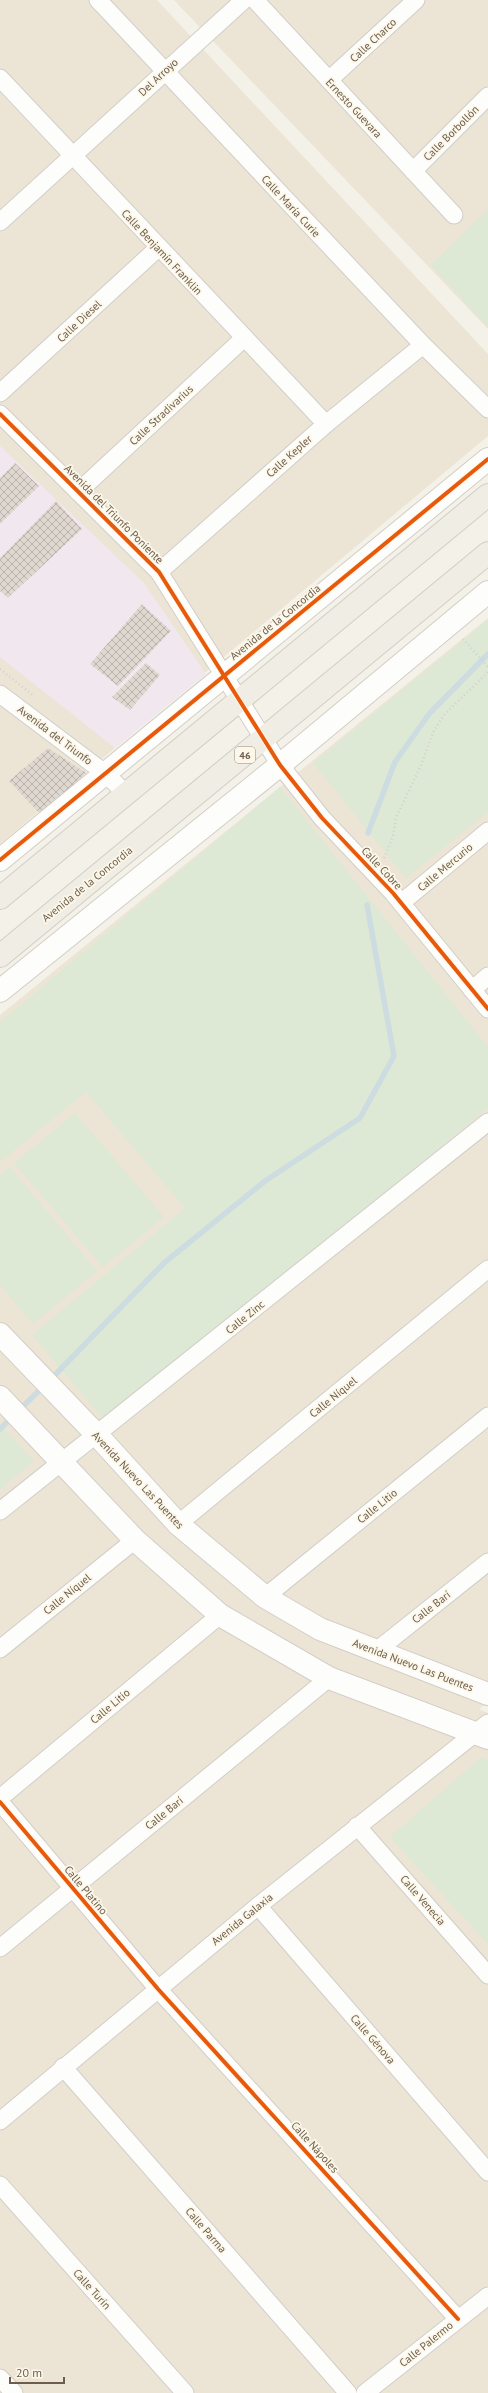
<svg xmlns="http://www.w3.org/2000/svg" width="488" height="2393" viewBox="0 0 488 2393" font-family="'PT Sans',sans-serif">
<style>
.residential{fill:#ece5d6}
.education{fill:#f1e8ef}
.green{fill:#dde9d4}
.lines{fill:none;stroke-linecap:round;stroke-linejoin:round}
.stream{stroke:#ccdce1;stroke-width:5.5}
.building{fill:url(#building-cross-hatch)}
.street-casing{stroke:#d2cec7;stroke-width:19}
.secondary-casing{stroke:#d3cec6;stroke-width:24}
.primary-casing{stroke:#d2cdc6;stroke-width:24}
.path{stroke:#d4d0ca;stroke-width:2.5;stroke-dasharray:1 3;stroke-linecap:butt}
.street{stroke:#fdfdfc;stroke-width:17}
.secondary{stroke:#fdfdfc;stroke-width:22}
.primary{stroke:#f0ede5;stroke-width:22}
.cycleway-casing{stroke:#fcf7e8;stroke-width:6}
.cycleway{stroke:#e8590c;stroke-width:4}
.labels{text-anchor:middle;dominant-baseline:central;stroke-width:3.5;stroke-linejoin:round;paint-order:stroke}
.shield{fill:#fcf7e8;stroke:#978b7c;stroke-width:1}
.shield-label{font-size:10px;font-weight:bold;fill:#6c5d4d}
.street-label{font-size:11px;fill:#6c5d4d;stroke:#fcf7e8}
</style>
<defs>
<pattern id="building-cross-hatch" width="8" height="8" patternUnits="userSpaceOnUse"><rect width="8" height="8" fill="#ded8d0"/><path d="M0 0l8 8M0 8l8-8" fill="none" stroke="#b8b2ab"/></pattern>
</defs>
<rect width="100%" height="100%" fill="#f3f1e8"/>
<g class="residential">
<polygon points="0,0 157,0 488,354 488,436 0,844"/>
<polygon points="174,0 488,0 488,329"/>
<polygon points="488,618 488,1702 479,1709 488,1713 488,2393 0,2393 0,1015"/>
</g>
<polygon class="education" points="0,446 144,583 206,674 115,748 0,657"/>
<g class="green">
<polygon points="488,209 488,327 431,265"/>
<polygon points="488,620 488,812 406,878 313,763"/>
<polygon points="280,787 488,1047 488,1108 106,1422 32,1335 185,1208 86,1092 0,1162 0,1022"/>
<polygon points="75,1113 164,1217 103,1267 14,1163"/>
<polygon points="10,1167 97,1271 33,1324 0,1285 0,1176"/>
<polygon points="0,1424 34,1461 0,1489"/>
<polygon points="481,1757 488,1760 488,1944 390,1837"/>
</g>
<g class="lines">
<g class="stream">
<polyline points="368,833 395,762 429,714 488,654"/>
<polyline points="50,1380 164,1263 265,1181 360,1118 394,1056 367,905"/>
<polyline points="18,1411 44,1386"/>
<polyline points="0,1429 12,1417"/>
</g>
</g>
<g class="building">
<polygon points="15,463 39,486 0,524 0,478"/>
<polygon points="56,501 82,529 8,598 0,591 0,558"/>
<polygon points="142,604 171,631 118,686 90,664"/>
<polygon points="146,663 160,675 130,710 112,697"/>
<polygon points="48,748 86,773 42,816 9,781"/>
</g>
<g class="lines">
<g class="street-casing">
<g id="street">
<polyline points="98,0 423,345 488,409"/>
<polyline points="255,0 454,215"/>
<polyline points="0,78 326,424"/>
<polyline points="329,80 416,0"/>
<polyline points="413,171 488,96"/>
<polyline points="0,222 244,0"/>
<polyline points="0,393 158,248"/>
<polyline points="0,414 159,572 280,765 322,818 393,893 488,1009"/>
<polyline points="78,492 244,338"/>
<polyline points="159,572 326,424 423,345"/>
<polyline points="0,694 106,774 126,794"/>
<polyline points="401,903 488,831"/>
<polyline points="472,990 488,976"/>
<polyline points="0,1511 488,1122"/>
<polyline points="178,1524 488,1269"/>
<polyline points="265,1597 488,1416"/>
<polyline points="0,1649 135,1540"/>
<polyline points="375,1652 488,1562"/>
<polyline points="0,1798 220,1615"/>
<polyline points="0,1802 158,1989 458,2319"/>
<polyline points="357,1826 488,1975"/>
<polyline points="258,1906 488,2172"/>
<polyline points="0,1948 329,1678"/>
<polyline points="63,2067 348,2393"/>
<polyline points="0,2121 258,1906 488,1723"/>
<polyline points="0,2185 185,2393"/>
<polyline points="0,2378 14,2393"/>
<polyline points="365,2393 488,2296"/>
</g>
</g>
<g class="secondary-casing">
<g id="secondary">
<polyline points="0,860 488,459"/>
<polyline points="0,991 280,765 488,592"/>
<polyline points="0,1334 97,1435 178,1524 265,1597 320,1629 488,1694"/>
<polyline points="0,1397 135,1540 220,1615 329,1678 488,1738"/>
</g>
</g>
<g class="primary-casing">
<g id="primary">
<polyline points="0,898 488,495"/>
<polyline points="0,956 488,553"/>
</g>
</g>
<g class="path">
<polyline points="463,639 488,667"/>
<polyline points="0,669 34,696"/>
<polyline points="384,858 393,836 396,818 421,765 433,732 444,715 488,672"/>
</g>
<use href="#street" class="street"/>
<use href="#secondary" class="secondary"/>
<use href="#primary" class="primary"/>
<g class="cycleway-casing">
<g id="cycleway">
<polyline points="0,414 159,572 280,765 322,818 393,893 488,1009"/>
<polyline points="0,860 488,459"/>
<polyline points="0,1802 158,1989 458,2319"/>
</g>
</g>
<use href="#cycleway" class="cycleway"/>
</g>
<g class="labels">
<rect class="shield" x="235" y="747" width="20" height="16" rx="3"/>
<g class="shield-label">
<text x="245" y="755">46</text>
</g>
<g class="street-label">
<text transform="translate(373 40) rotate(-43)">Calle Charco</text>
<text transform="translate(158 77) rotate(-43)">Del Arroyo</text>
<text transform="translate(354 108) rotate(47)">Ernesto Guevara</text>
<text transform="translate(451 133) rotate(-45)">Calle Borbollón</text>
<text transform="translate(291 206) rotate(47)">Calle María Curie</text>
<text transform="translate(162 252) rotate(47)">Calle Benjamín Franklin</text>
<text transform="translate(79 321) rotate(-43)">Calle Diesel</text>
<text transform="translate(161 415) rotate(-43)">Calle Stradivarius</text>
<text transform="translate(289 456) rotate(-42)">Calle Kepler</text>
<text transform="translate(114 514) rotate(45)">Avenida del Triunfo Poniente</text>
<text transform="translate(275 622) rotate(-39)">Avenida de la Concordia</text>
<text transform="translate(55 735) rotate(37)">Avenida del Triunfo</text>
<text transform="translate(445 867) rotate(-40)">Calle Mercurio</text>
<text transform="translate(382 868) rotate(47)">Calle Cobre</text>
<text transform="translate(87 884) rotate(-39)">Avenida de la Concordia</text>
<text transform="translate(245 1317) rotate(-39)">Calle Zinc</text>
<text transform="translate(333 1397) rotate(-39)">Calle Níquel</text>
<text transform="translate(138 1480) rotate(47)">Avenida Nuevo Las Puentes</text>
<text transform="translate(377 1506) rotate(-39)">Calle Litio</text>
<text transform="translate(67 1594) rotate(-39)">Calle Níquel</text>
<text transform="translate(431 1607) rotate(-38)">Calle Barí</text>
<text transform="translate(413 1665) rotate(21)">Avenida Nuevo Las Puentes</text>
<text transform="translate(110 1706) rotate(-40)">Calle Litio</text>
<text transform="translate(164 1813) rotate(-39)">Calle Barí</text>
<text transform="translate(86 1890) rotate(50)">Calle Platino</text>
<text transform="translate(423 1900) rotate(49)">Calle Venecia</text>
<text transform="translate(242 1919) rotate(-39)">Avenida Galaxia</text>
<text transform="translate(373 2039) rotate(49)">Calle Génova</text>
<text transform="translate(315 2147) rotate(48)">Calle Nápoles</text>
<text transform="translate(206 2230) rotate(49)">Calle Parma</text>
<text transform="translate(92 2289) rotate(48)">Calle Turín</text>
<text transform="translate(426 2344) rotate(-39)">Calle Palermo</text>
</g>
</g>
<path d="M10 2377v6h54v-6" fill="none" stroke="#6c5d4d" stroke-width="2"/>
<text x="16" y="2377" font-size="12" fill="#6c5d4d" stroke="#fcf7e8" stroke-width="3" paint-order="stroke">20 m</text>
</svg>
